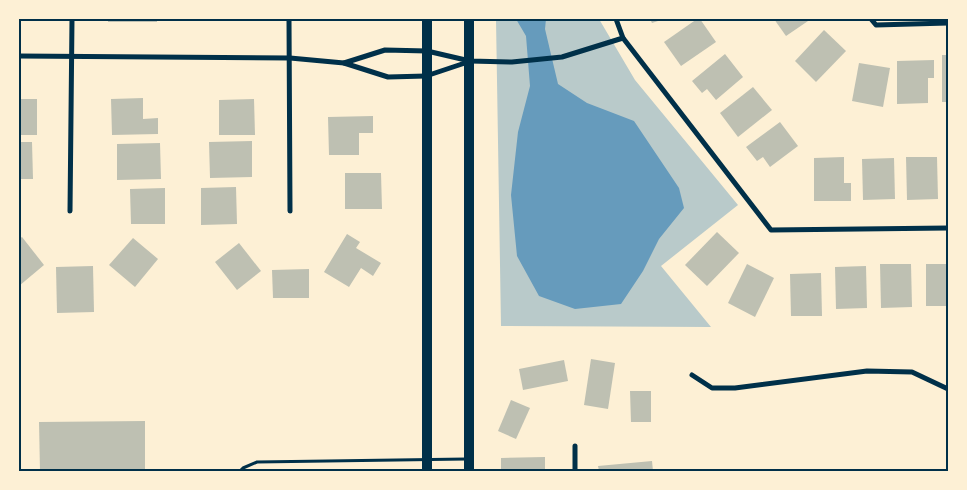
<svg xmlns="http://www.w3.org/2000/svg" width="967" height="490" viewBox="0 0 967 490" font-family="'DejaVu Sans',sans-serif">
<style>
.green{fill:#b9caca}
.water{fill:#669bbc}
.building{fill:#bec0b2}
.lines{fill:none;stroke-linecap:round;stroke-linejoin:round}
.service{stroke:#003049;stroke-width:3}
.minor{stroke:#003049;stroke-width:5}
.secondary{stroke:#003049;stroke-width:10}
.neatline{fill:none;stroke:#003049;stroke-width:2}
</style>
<rect width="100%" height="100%" fill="#fdf0d5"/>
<polygon class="green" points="496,19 599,19 635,80 738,205 661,266 711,327 501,326"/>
<polygon class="water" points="516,19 546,19 545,29 558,84 587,103 634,121 679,188 684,208 659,239 643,271 621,304 575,309 539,296 517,256 511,195 518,132 530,86 526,36"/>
<g class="building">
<rect x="108" y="19" width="49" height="3"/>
<polygon points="650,19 664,19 652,23"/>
<polygon points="697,19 700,19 716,42 681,66 664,42"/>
<polygon points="774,19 811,19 786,36"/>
<polygon points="824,30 846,51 816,82 795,61"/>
<polygon points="725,54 743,77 716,100 707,89 702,93 692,81"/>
<rect x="942" y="55" width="6" height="47"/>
<polygon points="934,60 934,78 928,78 928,103 897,104 897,61"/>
<polygon points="859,63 890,68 883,107 852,101"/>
<polygon points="753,87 772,110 738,137 720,113"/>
<polygon points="143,98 143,119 158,118 158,134 112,135 111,99"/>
<rect x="19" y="99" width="18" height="36"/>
<polygon points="254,99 255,135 219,135 219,100"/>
<polygon points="373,116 373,133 359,133 359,155 329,155 328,117"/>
<polygon points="780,122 798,146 770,167 763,157 757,161 746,147"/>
<polygon points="252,141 252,177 210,178 209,142"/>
<polygon points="19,142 32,142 33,179 19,179"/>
<polygon points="160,143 161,179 117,180 117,144"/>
<polygon points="946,152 948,152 948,176 947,177"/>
<polygon points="844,157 844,183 851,183 851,201 814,201 814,158"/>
<polygon points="906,157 937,157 938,199 907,200"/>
<polygon points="894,158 895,199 863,200 862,159"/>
<polygon points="345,173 381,173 382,209 345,209"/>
<polygon points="236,187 237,224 201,225 201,188"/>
<polygon points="165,188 165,224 131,224 130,189"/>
<polygon points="717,232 739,253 707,286 685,265"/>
<polygon points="347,234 360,242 356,248 381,263 373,276 361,268 349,287 324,272"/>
<polygon points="22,237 44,265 19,286 19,239"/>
<polygon points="133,238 158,259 135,287 109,265"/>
<polygon points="239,243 261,271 237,290 215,262"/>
<polygon points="747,264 774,278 755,317 728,303"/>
<polygon points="880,264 911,264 912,307 881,308"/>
<rect x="926" y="264" width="22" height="42"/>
<polygon points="93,266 94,312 57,313 56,267"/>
<polygon points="866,266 867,308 836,309 835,267"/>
<polygon points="309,269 309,298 273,298 272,270"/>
<polygon points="821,273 822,316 791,316 790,274"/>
<polygon points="591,359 615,363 608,409 584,405"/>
<polygon points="564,360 568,381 523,390 519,369"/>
<polygon points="630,391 651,391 651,422 631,422"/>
<polygon points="511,400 530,408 516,439 498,431"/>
<polygon points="145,421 145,471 40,471 39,422"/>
<polygon points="545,457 545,471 501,471 501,458"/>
<polygon points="652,461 653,471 599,471 598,466"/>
</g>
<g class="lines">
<polyline class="service" points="240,471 243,468 257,462 466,459"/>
<g class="minor">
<polyline points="289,19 290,211"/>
<polyline points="616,19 623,38 771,230 948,228"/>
<polyline points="871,19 876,25 948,23"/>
<polyline points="19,56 290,58 344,63 388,77 426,76 468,62"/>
<polyline points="344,63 385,50 427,51 470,61 512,62 562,57 623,38"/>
<polyline points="70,211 72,19"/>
<polyline points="692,375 712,388 735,388 867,371 912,372 948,389"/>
<polyline points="575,471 575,446"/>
</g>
<g class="secondary">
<polyline points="427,19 427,471"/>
<polyline points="469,19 469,471"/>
</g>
</g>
<rect width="967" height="490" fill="none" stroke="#fdf0d5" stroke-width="40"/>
<rect x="20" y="20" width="927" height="450" class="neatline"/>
</svg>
